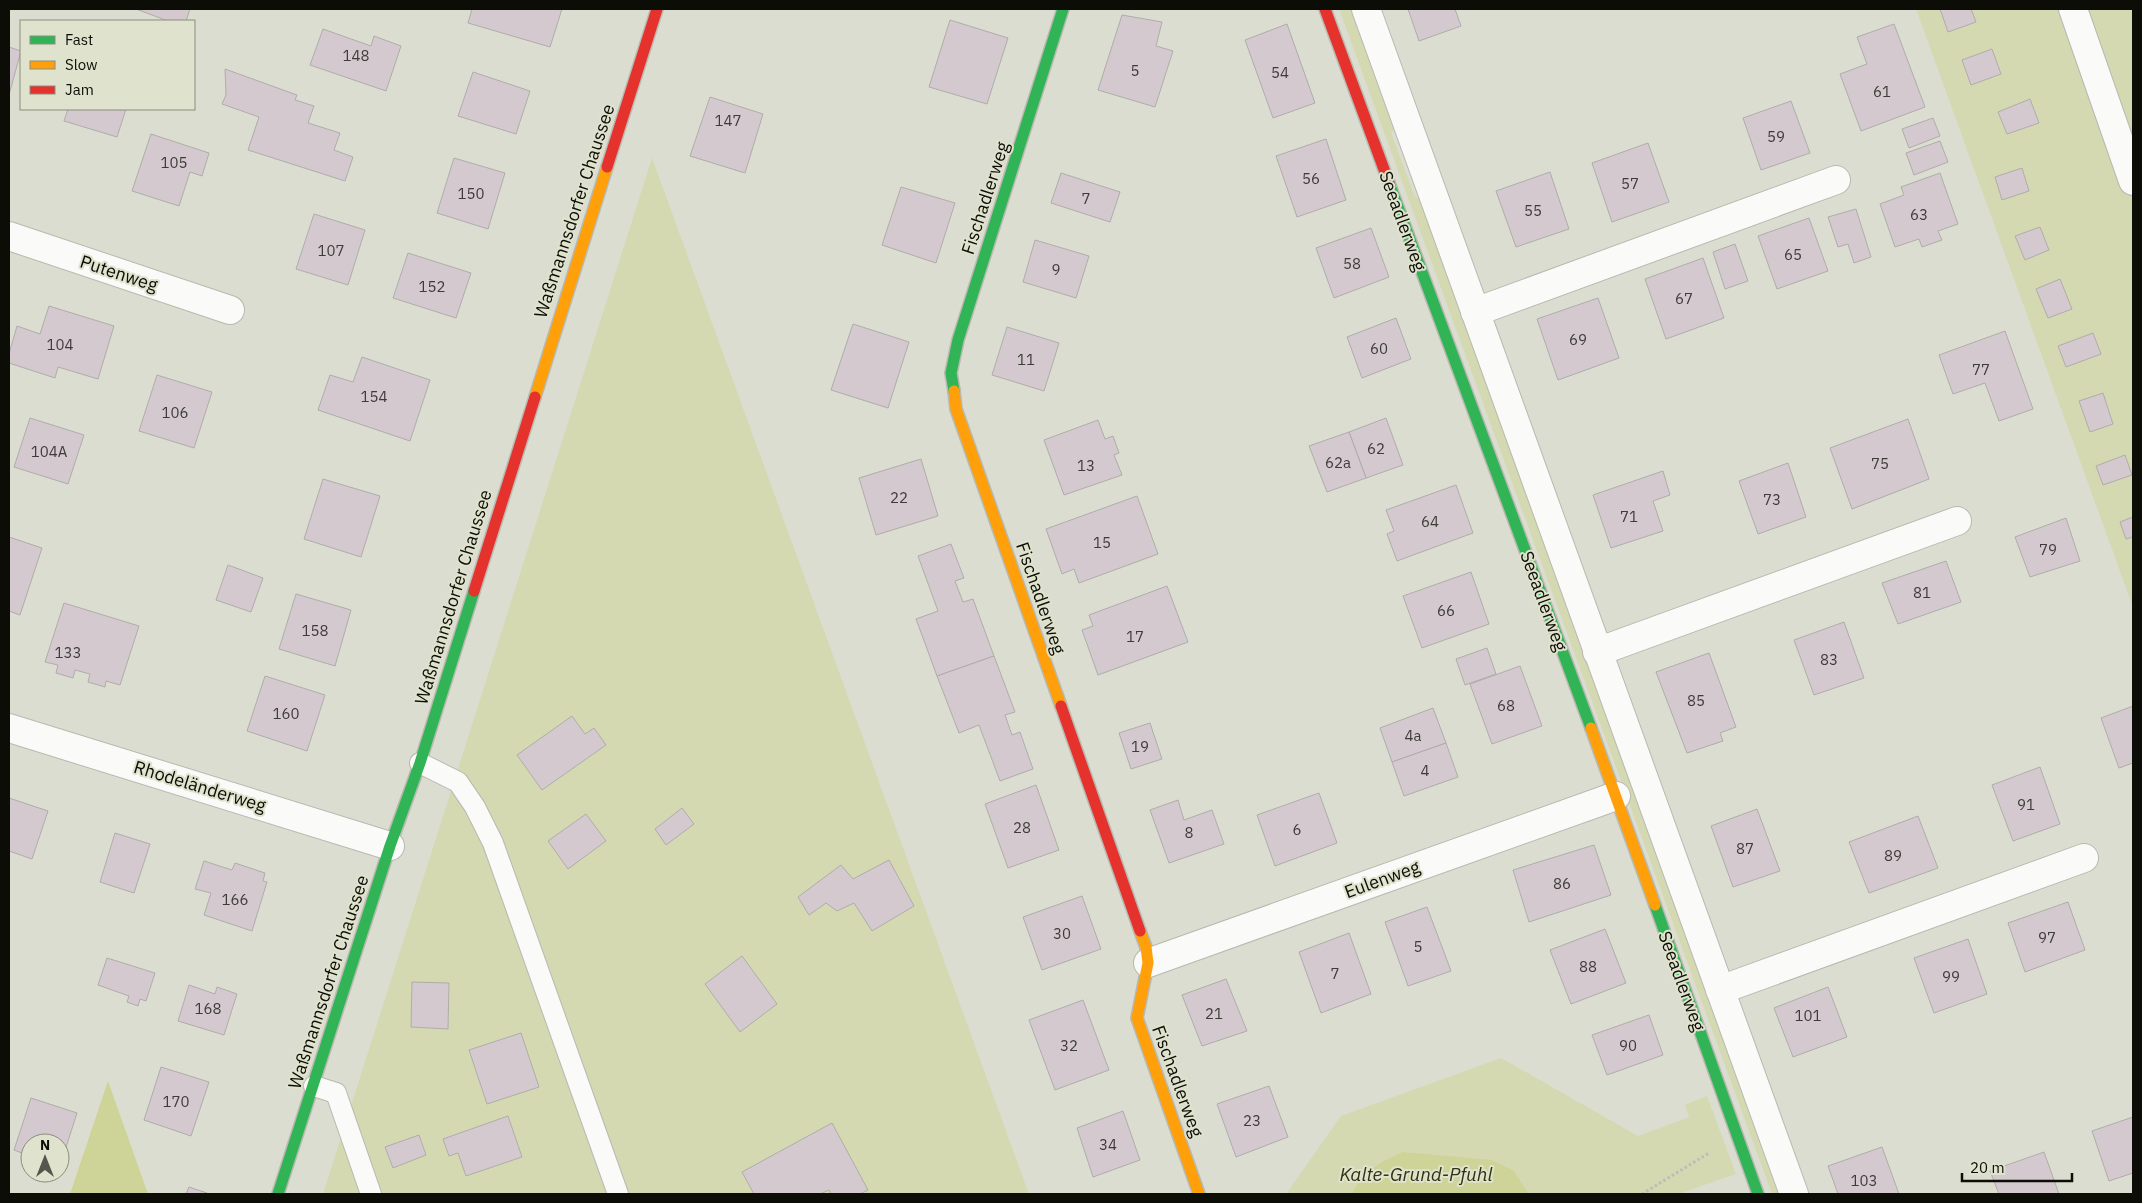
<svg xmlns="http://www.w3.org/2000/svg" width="2142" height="1203" viewBox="0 0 2142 1203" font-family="'IBM Plex Sans',sans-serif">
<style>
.green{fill:#d4d9b2}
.water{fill:#ced497}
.building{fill:#d4c9cf;stroke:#afacaa}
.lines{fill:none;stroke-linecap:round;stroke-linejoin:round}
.lane-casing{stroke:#b8b9b0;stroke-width:22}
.street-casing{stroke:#b8b9b0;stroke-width:30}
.fast-casing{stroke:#b8b9b0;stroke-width:14}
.slow-casing{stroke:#b8b9b0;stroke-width:14}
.jam-casing{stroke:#b8b9b0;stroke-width:14}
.path{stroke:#bcbdb8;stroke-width:3;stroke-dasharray:2.5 2.5;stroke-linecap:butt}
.lane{stroke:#fafaf8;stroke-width:20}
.street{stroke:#fafaf8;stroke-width:28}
.fast{stroke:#30b455;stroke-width:11}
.slow{stroke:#ff9f0a;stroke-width:11}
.jam{stroke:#e5322d;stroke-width:11}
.labels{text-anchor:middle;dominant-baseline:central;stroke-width:4;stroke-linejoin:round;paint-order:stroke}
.number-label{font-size:15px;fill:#3e3c38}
.street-label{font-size:18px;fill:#0c0d06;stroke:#dfe2cc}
.water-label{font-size:19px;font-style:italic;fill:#303310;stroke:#dfe2cc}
</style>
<rect width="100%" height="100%" fill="#dcddd1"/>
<g class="green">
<polygon points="1339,9 1352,9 1395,129 1391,133 1415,197 1421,198 1784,1194 1772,1194"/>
<polygon points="1916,9 2133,9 2133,607"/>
<polygon points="652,158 1029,1194 323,1194"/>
<polygon points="1501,1058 1638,1136 1689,1117 1685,1105 1707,1096 1736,1174 1678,1194 1286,1194 1341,1116"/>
</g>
<g class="water">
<polygon points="108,1081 148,1194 70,1194"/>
<path d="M 1403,1152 L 1492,1160 L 1513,1170 L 1529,1194 L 1352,1194 C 1363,1170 1381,1162 1403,1152 Z"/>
</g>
<g class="building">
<polygon points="136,9 190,9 186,21 168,21"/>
<polygon points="472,9 562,9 550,47 468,23"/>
<polygon points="1408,9 1455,9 1461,26 1419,41"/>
<polygon points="1940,9 1971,9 1976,22 1948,32"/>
<polygon points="1122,15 1162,22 1156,46 1173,51 1155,107 1098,90"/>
<polygon points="950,20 1008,38 987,104 929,87"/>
<polygon points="1287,24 1315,103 1273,118 1245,40"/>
<polygon points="1894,24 1925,107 1861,131 1840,74 1867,64 1857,37"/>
<polygon points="323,29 371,46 374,36 401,46 386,91 310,65"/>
<polygon points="9,47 21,51 9,95"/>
<polygon points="1992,49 2001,74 1971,85 1962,60"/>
<polygon points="225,69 297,95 295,100 314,106 308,123 340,133 334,150 353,157 345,181 248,150 259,117 222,104 226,95"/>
<polygon points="473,72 530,91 516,134 458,116"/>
<polygon points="710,97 763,114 745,173 690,156"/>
<polygon points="2030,99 2039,123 2007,134 1998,112"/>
<polygon points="1791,101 1810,153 1761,170 1743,118"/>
<polygon points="68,109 126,109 117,137 64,121"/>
<polygon points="1933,118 1940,136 1909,148 1902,129"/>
<polygon points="151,134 209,153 202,176 190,172 179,206 132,191"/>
<polygon points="1326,139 1346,200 1297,217 1276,156"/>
<polygon points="1940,141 1948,162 1914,175 1906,153"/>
<polygon points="1648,143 1669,202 1612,222 1592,163"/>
<polygon points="454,158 505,173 488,229 437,213"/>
<polygon points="2022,168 2029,191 2002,200 1995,177"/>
<polygon points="1550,172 1569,229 1516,247 1496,191"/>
<polygon points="1061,173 1120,192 1110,222 1051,203"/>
<polygon points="1940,173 1958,224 1938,231 1942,240 1922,247 1919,239 1895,247 1880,204 1904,195 1901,187"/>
<polygon points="901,187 955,203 936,263 882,245"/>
<polygon points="1856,209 1871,257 1854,263 1848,244 1838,247 1828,217"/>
<polygon points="314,214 365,230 348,285 296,269"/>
<polygon points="1809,218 1828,271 1777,289 1758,236"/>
<polygon points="2040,227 2049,250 2025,260 2015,236"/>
<polygon points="1371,228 1389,277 1334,298 1316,248"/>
<polygon points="1035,240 1089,256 1076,298 1023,282"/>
<polygon points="1735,244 1748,281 1725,289 1713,252"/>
<polygon points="408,253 471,273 456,318 393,298"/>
<polygon points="1703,258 1724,318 1666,339 1645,279"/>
<polygon points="2060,279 2072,309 2048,318 2036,289"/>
<polygon points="1598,298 1619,358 1558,380 1537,319"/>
<polygon points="49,306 114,326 98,379 58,367 55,378 9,363 9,354 17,326 40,334"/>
<polygon points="1396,318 1411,359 1362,378 1347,337"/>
<polygon points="853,324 909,342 888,408 831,390"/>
<polygon points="1007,327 1059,343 1044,391 992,375"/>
<polygon points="2005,331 2033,409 1999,421 1985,383 1953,394 1939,355"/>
<polygon points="2093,333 2101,354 2066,367 2058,346"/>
<polygon points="362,357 430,380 410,441 318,410 330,375 353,382"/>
<polygon points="157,375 212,392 194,448 139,431"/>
<polygon points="2103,393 2113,424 2090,432 2079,401"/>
<polygon points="30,418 84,435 68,484 14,467"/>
<polygon points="1386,418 1403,465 1366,478 1349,432"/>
<polygon points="1908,419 1929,479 1852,509 1830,448"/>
<polygon points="1098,420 1105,439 1113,436 1119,453 1114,455 1122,475 1064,495 1044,440"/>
<polygon points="1349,432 1366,478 1327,492 1309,446"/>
<polygon points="2125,455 2132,475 2103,485 2096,466"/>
<polygon points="921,459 938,516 876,535 859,478"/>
<polygon points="1788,463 1806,517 1758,534 1739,481"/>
<polygon points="1663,471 1670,495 1653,501 1663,531 1611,548 1593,495"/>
<polygon points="323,479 380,496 361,557 304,539"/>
<polygon points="1456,485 1473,533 1397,561 1387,534 1394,531 1386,510"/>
<polygon points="1137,496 1158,554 1079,583 1074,569 1062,574 1046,529"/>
<polygon points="2133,517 2133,537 2126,539 2120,522"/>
<polygon points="2066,518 2080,561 2030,577 2015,537"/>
<polygon points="9,537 42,548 20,615 9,611"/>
<polygon points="951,544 964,578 955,581 963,602 973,599 994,656 937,676 916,619 938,611 918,556"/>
<polygon points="1946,561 1961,602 1898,624 1882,583"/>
<polygon points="228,565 263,578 251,612 216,600"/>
<polygon points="1471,572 1489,624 1422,648 1403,596"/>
<polygon points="1167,586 1188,642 1098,675 1082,630 1093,626 1089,615"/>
<polygon points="296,594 351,610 335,666 279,649"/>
<polygon points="64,603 139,626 120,685 106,681 105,687 88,682 90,674 75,670 73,678 56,673 58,665 45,662"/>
<polygon points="1844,622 1864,678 1814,695 1794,640"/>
<polygon points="1487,648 1496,674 1465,685 1456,659"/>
<polygon points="1709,653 1736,727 1720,733 1723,741 1687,753 1656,672"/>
<polygon points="994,656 1015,712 1005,715 1012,735 1020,732 1033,769 1000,781 979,725 959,733 937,676"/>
<polygon points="1520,666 1542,726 1492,744 1470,684"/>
<polygon points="265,676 325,695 307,751 247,731"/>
<polygon points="2133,706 2133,763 2119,768 2101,718"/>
<polygon points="1433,708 1446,743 1392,762 1380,728"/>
<polygon points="572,716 585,734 594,728 606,745 542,790 517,755"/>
<polygon points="1150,723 1162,759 1131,769 1119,733"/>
<polygon points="1446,743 1458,777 1404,796 1392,762"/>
<polygon points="2040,767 2060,824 2013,841 1992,785"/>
<polygon points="1036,785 1059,850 1008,868 985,804"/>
<polygon points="1319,793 1337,843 1275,866 1257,815"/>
<polygon points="9,798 48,811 32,859 9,851"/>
<polygon points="1178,800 1184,820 1212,810 1224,844 1169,863 1150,810"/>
<polygon points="682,808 694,824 666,845 655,829"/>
<polygon points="1757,809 1780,871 1733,887 1711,826"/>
<polygon points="586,814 606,841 568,869 548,841"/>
<polygon points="1918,816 1938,868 1869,893 1849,842"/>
<polygon points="115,833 150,844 134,893 100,882"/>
<polygon points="1594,845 1611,895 1529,922 1513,870"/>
<polygon points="889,860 914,906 872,931 854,903 837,911 826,903 809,915 798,897 841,865 853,879"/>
<polygon points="204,861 232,870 235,863 265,873 263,881 267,882 252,931 204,915 211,893 195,889"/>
<polygon points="1082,896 1101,949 1042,970 1023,917"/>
<polygon points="2068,902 2085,950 2025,972 2008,923"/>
<polygon points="1427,907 1451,971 1408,986 1385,922"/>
<polygon points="1605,929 1626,983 1571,1004 1550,950"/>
<polygon points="1349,933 1371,994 1321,1013 1299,952"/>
<polygon points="1968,939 1987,994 1934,1013 1914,958"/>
<polygon points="742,956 777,1004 740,1032 705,984"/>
<polygon points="107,958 155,973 146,1001 140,999 138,1006 127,1002 129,996 98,985"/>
<polygon points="1226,979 1247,1031 1202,1046 1182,995"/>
<polygon points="412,982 449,983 448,1029 411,1027"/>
<polygon points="189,985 215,994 217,987 237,994 224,1035 178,1021"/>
<polygon points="1828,987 1847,1037 1793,1057 1774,1008"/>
<polygon points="1083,1000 1109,1070 1055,1090 1029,1020"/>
<polygon points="1649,1015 1663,1055 1607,1075 1592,1035"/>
<polygon points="521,1033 539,1087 487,1104 469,1050"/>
<polygon points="161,1067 209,1082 191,1136 144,1120"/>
<polygon points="1269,1086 1288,1137 1236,1157 1217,1104"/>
<polygon points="31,1098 77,1113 60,1166 60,1143 30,1143 30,1156 14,1150"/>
<polygon points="1123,1111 1140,1160 1093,1177 1077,1128"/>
<polygon points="508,1116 522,1157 466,1176 458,1153 449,1156 443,1139"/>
<polygon points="2133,1117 2133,1173 2109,1181 2092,1131"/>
<polygon points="832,1123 868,1190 860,1194 831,1194 829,1190 820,1194 754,1194 742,1172"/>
<polygon points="419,1135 426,1155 393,1168 385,1147"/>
<polygon points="1882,1147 1899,1194 1838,1194 1828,1166"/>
<polygon points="2044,1152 2059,1194 1999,1194 1990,1171"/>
<polygon points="189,1187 207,1193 206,1194 186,1194"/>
</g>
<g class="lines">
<g class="lane-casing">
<g id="lane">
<polyline points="420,763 458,782 475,807 493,843 618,1194"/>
<polyline points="314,1086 336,1093 371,1194"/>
</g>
</g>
<g class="street-casing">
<g id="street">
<polyline points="1366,9 1794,1194"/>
<polyline points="2073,9 2133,181"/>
<polyline points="9,236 230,310"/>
<polyline points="1475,312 1836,180"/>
<polyline points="1597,652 1957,521"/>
<polyline points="9,728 390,846"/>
<polyline points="1148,963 1616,796"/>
<polyline points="1720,990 2084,858"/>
</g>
</g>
<g class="fast-casing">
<g id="fast">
<polyline points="1389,183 1591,728"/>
<polyline points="954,391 951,373 958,340 1063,9"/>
<polyline points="1655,905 1758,1194"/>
<polyline points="278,1194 390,846 420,763 474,591"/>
</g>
</g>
<g class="slow-casing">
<g id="slow">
<polyline points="954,391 956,409 1061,706"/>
<polyline points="535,397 607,167"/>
<polyline points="1591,728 1655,905"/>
<polyline points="1140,931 1146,947 1148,963 1137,1018 1199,1194"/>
</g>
</g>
<g class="jam-casing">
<g id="jam">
<polyline points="1325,9 1389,183"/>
<polyline points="607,167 657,9"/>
<polyline points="474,591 535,397"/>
<polyline points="1061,706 1140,931"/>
</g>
</g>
<polyline class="path" points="1642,1194 1709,1153"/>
<use href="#lane" class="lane"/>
<use href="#street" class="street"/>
<use href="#fast" class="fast"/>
<use href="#slow" class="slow"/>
<use href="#jam" class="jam"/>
</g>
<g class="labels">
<g class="number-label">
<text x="356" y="55">148</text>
<text x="1135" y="70">5</text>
<text x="1280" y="72">54</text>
<text x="1882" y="91">61</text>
<text x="728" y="120">147</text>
<text x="1776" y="136">59</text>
<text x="174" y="162">105</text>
<text x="1311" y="178">56</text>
<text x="1630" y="183">57</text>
<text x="471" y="193">150</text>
<text x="1086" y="198">7</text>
<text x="1533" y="210">55</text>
<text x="1919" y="214">63</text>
<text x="331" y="250">107</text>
<text x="1793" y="254">65</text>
<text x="1352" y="263">58</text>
<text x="1056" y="269">9</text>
<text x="432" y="286">152</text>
<text x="1684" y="298">67</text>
<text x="1578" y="339">69</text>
<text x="60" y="344">104</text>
<text x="1379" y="348">60</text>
<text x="1026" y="359">11</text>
<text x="1981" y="369">77</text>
<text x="374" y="396">154</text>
<text x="175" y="412">106</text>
<text x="1376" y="448">62</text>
<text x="49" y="451">104A</text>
<text x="1338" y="462">62a</text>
<text x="1880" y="463">75</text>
<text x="1086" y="465">13</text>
<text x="899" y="497">22</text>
<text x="1772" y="499">73</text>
<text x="1629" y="516">71</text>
<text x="1430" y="521">64</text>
<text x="1102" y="542">15</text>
<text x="2048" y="549">79</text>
<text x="1922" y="592">81</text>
<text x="1446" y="610">66</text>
<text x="315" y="630">158</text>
<text x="1135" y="636">17</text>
<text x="68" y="652">133</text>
<text x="1829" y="659">83</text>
<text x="1696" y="700">85</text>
<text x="1506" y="705">68</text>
<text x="286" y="713">160</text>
<text x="1413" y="735">4a</text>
<text x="1140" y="746">19</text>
<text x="1425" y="770">4</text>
<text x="2026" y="804">91</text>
<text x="1022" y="827">28</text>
<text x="1297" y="829">6</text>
<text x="1189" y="832">8</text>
<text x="1745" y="848">87</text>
<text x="1893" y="855">89</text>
<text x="1562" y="883">86</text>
<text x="235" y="899">166</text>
<text x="1062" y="933">30</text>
<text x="2047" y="937">97</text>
<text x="1418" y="946">5</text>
<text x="1588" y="966">88</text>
<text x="1335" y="973">7</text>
<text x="1951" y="976">99</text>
<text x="208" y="1008">168</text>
<text x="1214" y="1013">21</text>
<text x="1808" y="1015">101</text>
<text x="1069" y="1045">32</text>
<text x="1628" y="1045">90</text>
<text x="176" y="1101">170</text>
<text x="1252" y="1120">23</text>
<text x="1108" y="1144">34</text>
<text x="1864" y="1180">103</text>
</g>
<g class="street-label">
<text transform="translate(985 198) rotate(-72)">Fischadlerweg</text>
<text transform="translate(574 211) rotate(-72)">Waßmannsdorfer Chaussee</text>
<text transform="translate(1403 221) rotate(70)">Seeadlerweg</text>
<text transform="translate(119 273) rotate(18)">Putenweg</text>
<text transform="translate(453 597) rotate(-73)">Waßmannsdorfer Chaussee</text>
<text transform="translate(1041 598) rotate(71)">Fischadlerweg</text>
<text transform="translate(1544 601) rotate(70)">Seeadlerweg</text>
<text transform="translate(200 786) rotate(17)">Rhodeländerweg</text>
<text transform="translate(1382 879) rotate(-20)">Eulenweg</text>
<text transform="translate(1682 981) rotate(70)">Seeadlerweg</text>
<text transform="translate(328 982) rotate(-72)">Waßmannsdorfer Chaussee</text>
<text transform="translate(1178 1081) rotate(70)">Fischadlerweg</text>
</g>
<g class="water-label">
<text x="1416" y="1174">Kalte-Grund-Pfuhl</text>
</g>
</g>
<rect width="2142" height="1203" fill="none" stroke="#0c0d06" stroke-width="20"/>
<rect x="20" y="20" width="175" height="90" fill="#dfe2cc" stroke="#8b8d7d"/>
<rect x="30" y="36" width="25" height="8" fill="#30b455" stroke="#8b8d7d"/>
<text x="65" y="45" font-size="15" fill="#0c0d06">Fast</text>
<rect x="30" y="61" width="25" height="8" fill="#ff9f0a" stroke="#8b8d7d"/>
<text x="65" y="70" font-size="15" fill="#0c0d06">Slow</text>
<rect x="30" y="86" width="25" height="8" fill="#e5322d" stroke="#8b8d7d"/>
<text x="65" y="95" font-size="15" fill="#0c0d06">Jam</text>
<g transform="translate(45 1158)"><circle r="24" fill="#dfe2cc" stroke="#8b8d7d"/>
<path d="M0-4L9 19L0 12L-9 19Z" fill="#55564d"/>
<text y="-8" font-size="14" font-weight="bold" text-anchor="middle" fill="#0c0d06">N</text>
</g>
<path d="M1962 1173v8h110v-8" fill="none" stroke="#0c0d06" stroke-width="2.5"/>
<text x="1970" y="1173" font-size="15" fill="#0c0d06" stroke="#dfe2cc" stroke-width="4" paint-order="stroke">20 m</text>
</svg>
